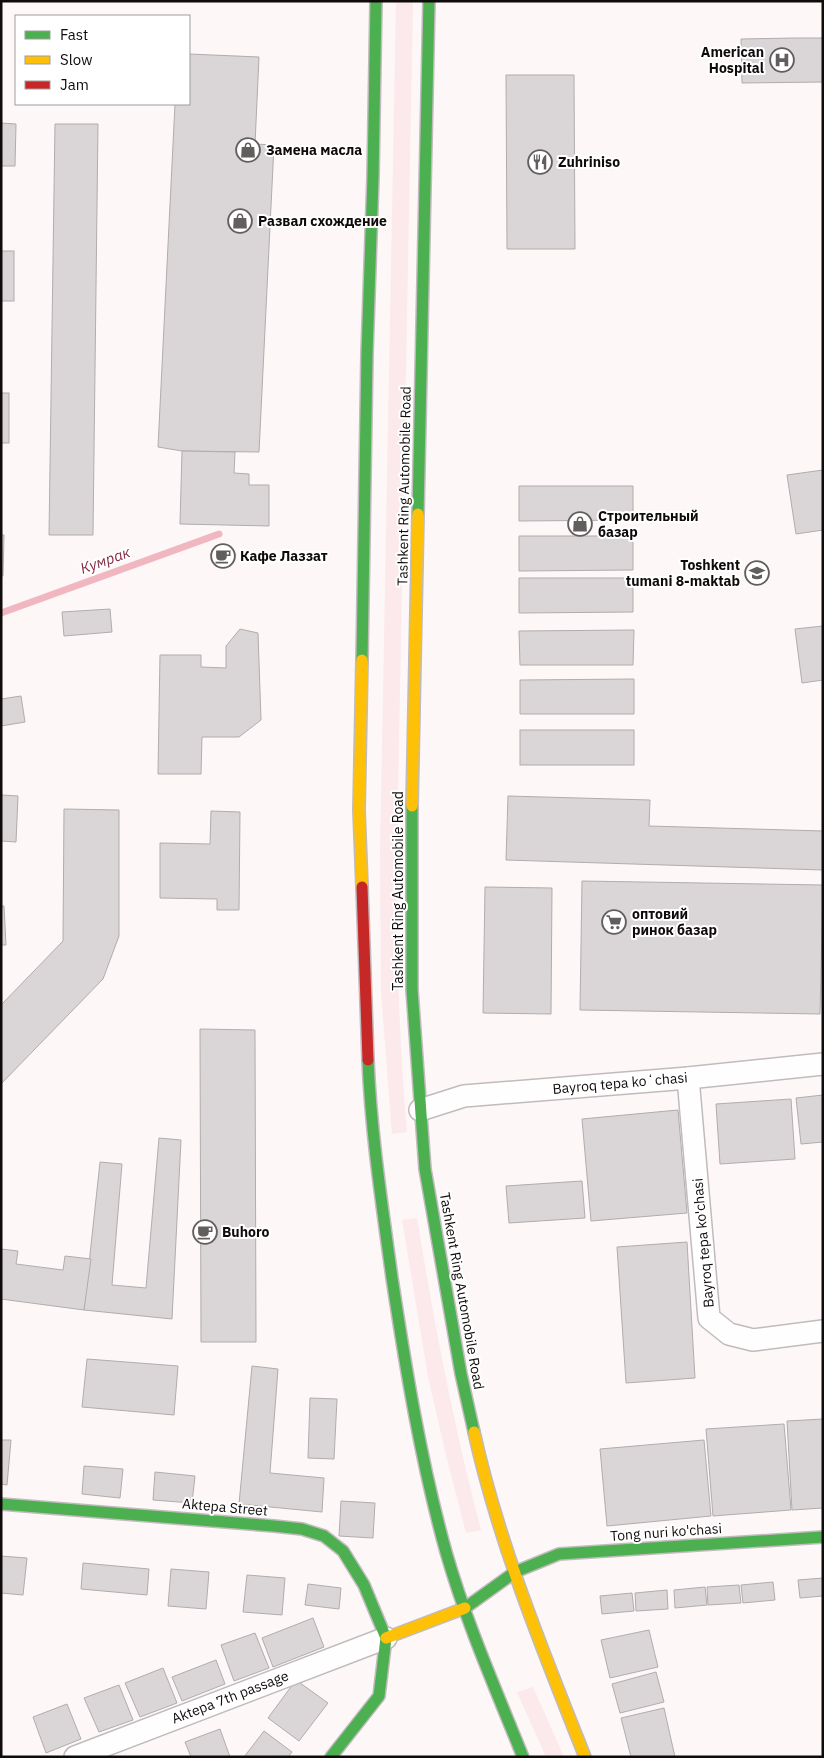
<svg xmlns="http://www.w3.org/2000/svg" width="824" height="1758" viewBox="0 0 824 1758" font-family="'IBM Plex Sans',sans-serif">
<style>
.green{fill:#fce9ec}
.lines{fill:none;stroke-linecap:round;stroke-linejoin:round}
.stream{stroke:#f0b7c1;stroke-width:7}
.building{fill:#dad5d6;stroke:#b1acad}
.street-casing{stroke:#c0bbbc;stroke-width:24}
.fast-casing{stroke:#c0bbbc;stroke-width:14}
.slow-casing{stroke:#c0bbbc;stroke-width:14}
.jam-casing{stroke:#c0bbbc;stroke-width:14}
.street{stroke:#fffefe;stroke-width:21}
.fast{stroke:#4caf50;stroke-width:11}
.slow{stroke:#ffc107;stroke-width:11}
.jam{stroke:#c62828;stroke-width:11}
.labels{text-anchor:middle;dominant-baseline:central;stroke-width:4;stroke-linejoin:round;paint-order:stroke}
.poi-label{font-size:14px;font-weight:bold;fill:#100b0b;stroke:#fff;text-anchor:start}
.street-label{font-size:14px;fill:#100b0b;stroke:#fff}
.water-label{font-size:15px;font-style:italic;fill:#842842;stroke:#fff}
</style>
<rect width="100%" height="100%" fill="#fdf7f8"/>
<g class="green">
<path d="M 396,1 L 413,1 L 397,850 C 396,944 399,1038 407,1132 L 392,1134 L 381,992 L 380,851 Z"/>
<path d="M 417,1218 C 434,1323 454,1427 481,1530 L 466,1533 L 446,1455 L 428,1377 L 402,1220 Z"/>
<polygon points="533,1687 564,1757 546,1757 517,1692"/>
</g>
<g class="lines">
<polyline class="stream" points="1,613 219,534"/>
</g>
<g class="building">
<polygon points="795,38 823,38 823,82 742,83 741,39"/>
<polygon points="189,54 259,57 255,144 274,145 259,452 182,451 158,447 175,104 189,104"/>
<polygon points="506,75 574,75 575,249 507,249"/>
<polygon points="1,123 16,124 15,166 1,166"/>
<polygon points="55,124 98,124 93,535 49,535"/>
<rect x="1" y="251" width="13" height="50"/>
<rect x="1" y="393" width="8" height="50"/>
<polygon points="182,451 235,452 234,473 249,474 249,485 269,485 269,526 180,524"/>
<polygon points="823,470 823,530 796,534 787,475"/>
<polygon points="519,486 633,486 633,520 519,521"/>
<polygon points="1,535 4,535 3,576 1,576"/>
<polygon points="519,536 633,536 633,570 519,571"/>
<polygon points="519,578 633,578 633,612 519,613"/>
<polygon points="110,609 112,632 64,636 62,612"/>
<polygon points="823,626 823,680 802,683 795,629"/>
<polygon points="240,629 258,633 261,720 239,737 202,737 201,774 158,774 160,655 201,655 201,667 226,668 226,646"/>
<polygon points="634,630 633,665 520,665 519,631"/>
<polygon points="634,679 634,714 520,714 520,680"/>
<polygon points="21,696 25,722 1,726 1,699"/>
<rect x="520" y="730" width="114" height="35"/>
<polygon points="1,795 18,796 16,842 1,841"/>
<polygon points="508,796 650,800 649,826 823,831 823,870 506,860"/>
<polygon points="64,809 119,810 119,936 103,979 1,1084 1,1005 63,941"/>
<polygon points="211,811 240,812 239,910 217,910 217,899 160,898 160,843 210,844"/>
<polygon points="582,881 823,885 820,1014 580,1010"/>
<polygon points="485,887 552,888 551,1014 483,1013"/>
<polygon points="1,906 4,906 6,945 1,945"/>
<polygon points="200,1029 255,1030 256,1342 201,1342"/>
<polygon points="823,1095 823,1142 801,1144 796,1098"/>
<polygon points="791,1099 795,1159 720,1164 716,1104"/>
<polygon points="678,1110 687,1213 591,1221 582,1119"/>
<polygon points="159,1138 181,1140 172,1319 84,1310 100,1162 122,1164 112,1285 146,1288"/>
<polygon points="582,1181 585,1218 509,1223 506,1186"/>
<polygon points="687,1242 695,1378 626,1383 617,1247"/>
<polygon points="1,1249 18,1251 16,1264 63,1270 65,1256 91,1259 84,1310 1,1299"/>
<polygon points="87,1359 178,1366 174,1415 82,1407"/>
<polygon points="252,1366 278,1369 270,1473 324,1478 322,1512 239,1504"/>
<polygon points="310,1398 337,1399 334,1459 308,1458"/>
<polygon points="823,1419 823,1508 792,1510 787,1421"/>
<polygon points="784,1424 791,1510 713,1516 706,1429"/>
<polygon points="1,1440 11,1440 7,1485 1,1484"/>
<polygon points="704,1440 711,1516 607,1526 600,1449"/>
<polygon points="84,1466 123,1469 120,1498 82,1494"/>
<polygon points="155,1472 195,1476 192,1503 153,1500"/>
<polygon points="341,1501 375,1503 373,1538 339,1536"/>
<polygon points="1,1556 27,1558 23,1595 1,1593"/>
<polygon points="83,1563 149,1569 147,1595 81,1589"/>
<polygon points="171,1569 209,1572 206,1609 168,1606"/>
<polygon points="247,1575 285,1578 282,1615 243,1612"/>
<polygon points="823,1578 823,1596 800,1598 798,1580"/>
<polygon points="773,1582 775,1600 743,1603 741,1585"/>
<polygon points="308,1584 341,1588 339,1609 305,1605"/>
<polygon points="739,1585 741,1603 708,1605 707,1587"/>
<polygon points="705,1587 707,1605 675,1608 674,1590"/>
<polygon points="667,1590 668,1609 636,1611 635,1593"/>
<polygon points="632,1593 634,1611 602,1614 600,1596"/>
<polygon points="313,1618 324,1647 273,1667 262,1638"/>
<polygon points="649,1630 658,1667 610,1678 601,1640"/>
<polygon points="255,1633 269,1668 234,1681 221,1645"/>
<polygon points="216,1660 225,1684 182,1701 172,1677"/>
<polygon points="163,1668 177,1703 140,1717 125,1683"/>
<polygon points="656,1672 664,1702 620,1713 612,1684"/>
<polygon points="296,1680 328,1703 299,1741 268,1718"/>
<polygon points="119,1685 133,1720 99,1732 84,1698"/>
<polygon points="67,1704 81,1739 46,1753 33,1717"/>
<polygon points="664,1708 675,1757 631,1757 621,1718"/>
<polygon points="220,1729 230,1757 191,1757 185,1742"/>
<polygon points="264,1731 292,1752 288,1757 244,1757"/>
</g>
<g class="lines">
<g class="street-casing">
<g id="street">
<polyline points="688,1078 709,1318 729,1334 753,1340 823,1331"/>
<polyline points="420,1110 464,1096 688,1078 823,1064"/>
<polyline points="75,1757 386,1638"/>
</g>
</g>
<g class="fast-casing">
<g id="fast">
<polyline points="418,514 429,1"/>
<polyline points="362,660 367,354 373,177 376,1"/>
<polyline points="412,806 412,990 425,1169 461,1374 474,1432"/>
<path d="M 368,1060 C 371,1133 382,1205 392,1278 C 406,1370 421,1462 446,1552 C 466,1622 496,1690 523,1757"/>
<polyline points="1,1504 274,1526 302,1529 324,1536 343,1551 364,1585 386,1638 379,1696 331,1757"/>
<polyline points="515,1572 559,1554 823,1537"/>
<polyline points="465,1608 515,1572"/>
</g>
</g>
<g class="slow-casing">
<g id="slow">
<polyline points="412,806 418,514"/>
<polyline points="362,887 359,810 362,660"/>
<path d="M 474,1432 C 499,1544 543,1651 585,1757"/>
<polyline points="386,1638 465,1608"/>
</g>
</g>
<g class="jam-casing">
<polyline id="jam" points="362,887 368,1060"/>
</g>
<use href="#street" class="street"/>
<use href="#fast" class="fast"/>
<use href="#slow" class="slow"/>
<use href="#jam" class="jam"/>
</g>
<defs>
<g id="hospital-ring" transform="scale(1.25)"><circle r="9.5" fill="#fff" stroke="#635e5e" stroke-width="1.5"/><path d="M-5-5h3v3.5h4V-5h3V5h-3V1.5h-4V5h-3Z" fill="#635e5e"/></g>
<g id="shop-ring" transform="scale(1.25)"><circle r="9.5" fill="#fff" stroke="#635e5e" stroke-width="1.5"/><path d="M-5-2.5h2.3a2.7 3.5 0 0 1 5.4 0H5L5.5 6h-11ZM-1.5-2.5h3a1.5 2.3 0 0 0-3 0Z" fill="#635e5e"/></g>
<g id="restaurant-ring" transform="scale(1.25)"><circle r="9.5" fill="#fff" stroke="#635e5e" stroke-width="1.5"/><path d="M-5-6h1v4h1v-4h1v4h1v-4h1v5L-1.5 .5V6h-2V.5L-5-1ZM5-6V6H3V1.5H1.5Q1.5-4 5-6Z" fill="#635e5e"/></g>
<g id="cafe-ring" transform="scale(1.25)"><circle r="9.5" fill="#fff" stroke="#635e5e" stroke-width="1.5"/><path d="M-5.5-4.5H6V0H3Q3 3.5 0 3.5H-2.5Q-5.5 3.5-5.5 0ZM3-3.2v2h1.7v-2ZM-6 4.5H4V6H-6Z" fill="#635e5e"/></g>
<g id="school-ring" transform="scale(1.25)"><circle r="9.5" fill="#fff" stroke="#635e5e" stroke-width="1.5"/><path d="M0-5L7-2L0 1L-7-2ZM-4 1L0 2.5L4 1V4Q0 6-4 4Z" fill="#635e5e"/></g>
<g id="supermarket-ring" transform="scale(1.25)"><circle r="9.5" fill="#fff" stroke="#635e5e" stroke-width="1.5"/><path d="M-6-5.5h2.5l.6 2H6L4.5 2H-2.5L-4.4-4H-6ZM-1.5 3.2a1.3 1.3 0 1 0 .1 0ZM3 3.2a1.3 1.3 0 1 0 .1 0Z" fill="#635e5e"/></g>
</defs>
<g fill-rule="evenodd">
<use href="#hospital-ring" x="782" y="60"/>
<use href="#shop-ring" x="248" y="150"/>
<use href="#restaurant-ring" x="540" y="162"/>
<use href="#shop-ring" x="240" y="221"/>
<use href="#shop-ring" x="580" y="524"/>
<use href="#cafe-ring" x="223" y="556"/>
<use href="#school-ring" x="757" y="573"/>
<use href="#supermarket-ring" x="614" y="922"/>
<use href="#cafe-ring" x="205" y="1232"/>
</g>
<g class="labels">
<g class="poi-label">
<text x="764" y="52" text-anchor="end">American<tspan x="764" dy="16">Hospital</tspan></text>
<text x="266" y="150">Замена масла</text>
<text x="558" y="162">Zuhriniso</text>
<text x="258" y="221">Развал схождение</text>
<text x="598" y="516">Строительный<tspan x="598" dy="16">базар</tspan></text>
<text x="240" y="556">Кафе Лаззат</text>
<text x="740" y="565" text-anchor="end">Toshkent<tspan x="740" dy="16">tumani 8-maktab</tspan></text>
<text x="632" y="914">оптовий<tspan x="632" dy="16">ринок базар</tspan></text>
<text x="222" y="1232">Buhoro</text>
</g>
<g class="street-label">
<text transform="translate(404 486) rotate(-89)">Tashkent Ring Automobile Road</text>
<text transform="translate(398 891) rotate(-90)">Tashkent Ring Automobile Road</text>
<text transform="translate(620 1083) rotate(-5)">Bayroq tepa koʻchasi</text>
<text transform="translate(703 1243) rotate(-95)">Bayroq tepa ko'chasi</text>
<text transform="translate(462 1291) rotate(80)">Tashkent Ring Automobile Road</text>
<text transform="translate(225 1507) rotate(5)">Aktepa Street</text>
<text transform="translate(666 1532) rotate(-4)">Tong nuri ko'chasi</text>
<text transform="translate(230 1697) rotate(-21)">Aktepa 7th passage</text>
</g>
<g class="water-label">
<text transform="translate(105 560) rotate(-20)">Кумрак</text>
</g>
</g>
<rect width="824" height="1758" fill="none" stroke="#100b0b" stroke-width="5"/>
<rect x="15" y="15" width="175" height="90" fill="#ffffff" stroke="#9f9d9d"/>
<rect x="25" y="31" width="25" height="8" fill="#4caf50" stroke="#9f9d9d"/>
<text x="60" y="40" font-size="15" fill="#100b0b">Fast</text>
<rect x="25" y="56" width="25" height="8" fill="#ffc107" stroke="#9f9d9d"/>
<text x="60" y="65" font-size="15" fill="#100b0b">Slow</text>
<rect x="25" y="81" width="25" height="8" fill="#c62828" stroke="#9f9d9d"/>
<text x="60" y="90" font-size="15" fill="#100b0b">Jam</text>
</svg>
